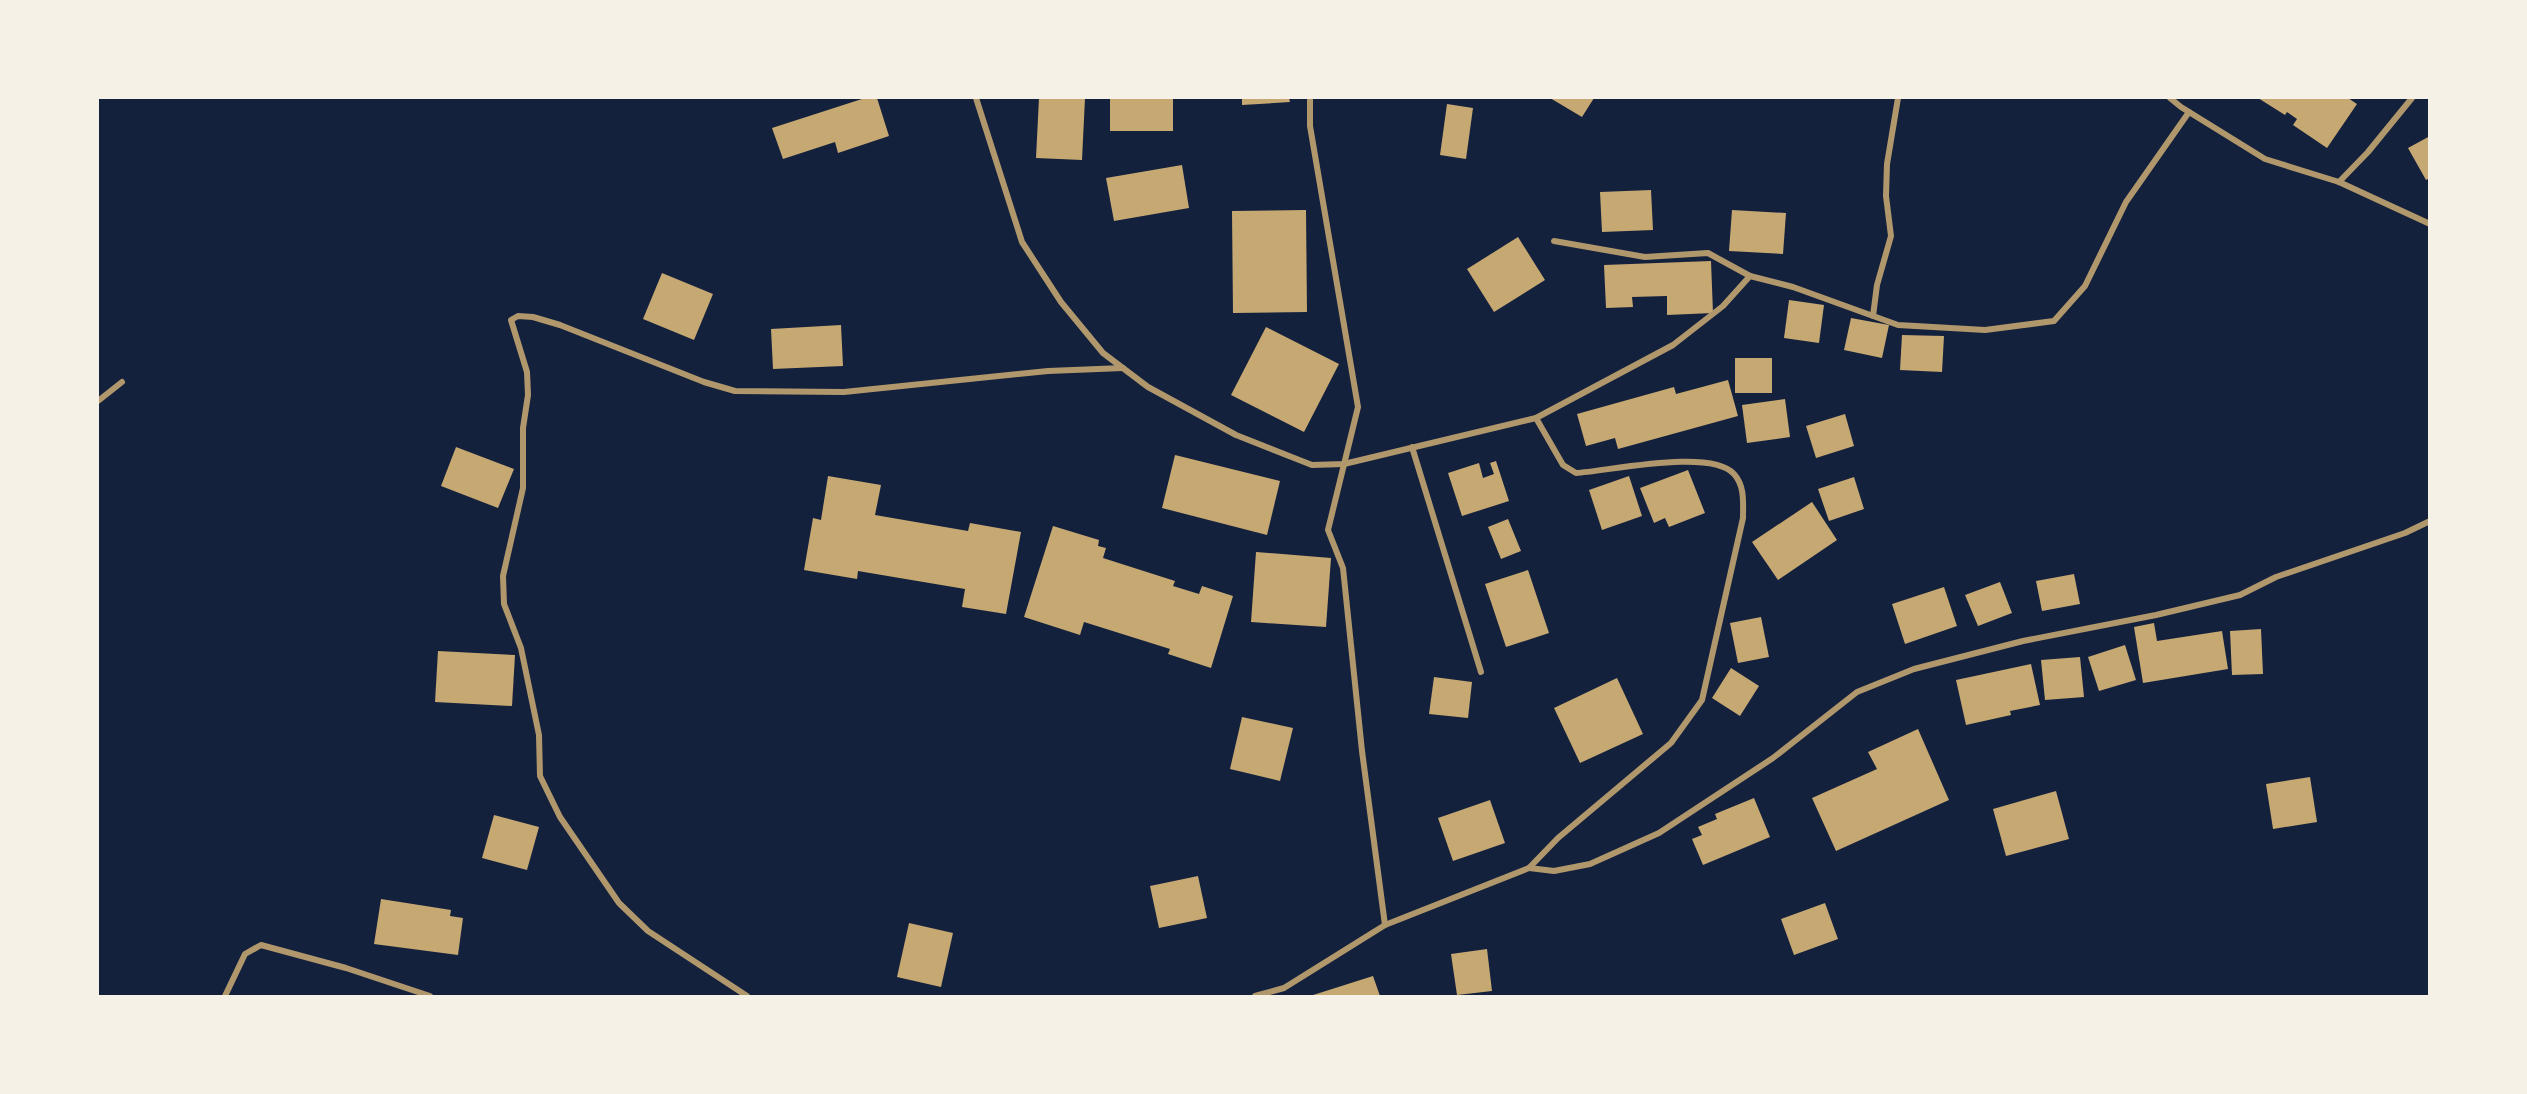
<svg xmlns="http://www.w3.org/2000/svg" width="2527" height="1094" viewBox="0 0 2527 1094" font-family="Lato,sans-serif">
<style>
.building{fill:#c6a872}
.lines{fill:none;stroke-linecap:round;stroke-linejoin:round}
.minor{stroke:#b1986c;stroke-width:6}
</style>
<rect width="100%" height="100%" fill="#14213d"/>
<g class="building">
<polygon points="865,98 877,98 889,136 838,153 835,142 783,159 772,128"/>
<polygon points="1039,98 1085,98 1082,160 1036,158"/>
<rect x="1110" y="98" width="63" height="33"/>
<polygon points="1242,98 1289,98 1290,102 1242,105"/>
<polygon points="1550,98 1594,98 1582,117"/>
<polygon points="2258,98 2348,98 2357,104 2327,148 2293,125 2297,119 2287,112 2285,115"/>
<polygon points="1447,104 1473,108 1466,159 1440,155"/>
<polygon points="2430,136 2430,178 2426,180 2408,148"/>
<polygon points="1182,165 1189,208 1114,221 1106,178"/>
<polygon points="1651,190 1653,230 1602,232 1600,192"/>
<polygon points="1306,210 1307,312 1233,313 1232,211"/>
<polygon points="1732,210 1786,213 1783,254 1729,251"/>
<polygon points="1518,237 1545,280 1494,312 1467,269"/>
<polygon points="1711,261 1713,313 1667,315 1667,296 1632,297 1633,307 1606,308 1604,265"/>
<polygon points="662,273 713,294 694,340 643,319"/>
<polygon points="1789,300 1824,305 1819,343 1784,338"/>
<polygon points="1851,318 1889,325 1882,358 1844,350"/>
<polygon points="841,325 843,366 773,369 771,329"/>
<polygon points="1266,327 1339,364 1304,432 1231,395"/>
<polygon points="1902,335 1944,336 1942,372 1900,370"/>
<rect x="1735" y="358" width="37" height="35"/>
<polygon points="1728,380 1738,416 1618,449 1615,438 1586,446 1577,414 1674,387 1676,394"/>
<polygon points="1785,399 1790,437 1747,443 1742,405"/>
<polygon points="1845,414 1854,446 1816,458 1806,426"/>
<polygon points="456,447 514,469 498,508 441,486"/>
<polygon points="1175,455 1280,481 1267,535 1162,508"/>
<polygon points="1496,461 1509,501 1462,516 1448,473 1479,463 1483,478 1494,474 1490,463"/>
<polygon points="1688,470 1705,513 1669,527 1665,518 1654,523 1640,488"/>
<polygon points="828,476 881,485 875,515 968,531 970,523 1021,532 1006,614 962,607 965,589 858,571 857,579 804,570 813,518 821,520"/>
<polygon points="1629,476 1642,516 1602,530 1589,490"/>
<polygon points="1854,477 1864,509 1829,521 1818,489"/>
<polygon points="1812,502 1837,540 1778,580 1752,542"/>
<polygon points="1508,519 1521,551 1501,559 1488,527"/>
<polygon points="1053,526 1099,540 1098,546 1106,548 1103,558 1175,581 1173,586 1199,594 1202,586 1233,596 1211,668 1168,654 1170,649 1084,622 1080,635 1024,617"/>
<polygon points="1256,552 1331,558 1326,627 1251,622"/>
<polygon points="1528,570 1549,633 1506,647 1485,584"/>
<polygon points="2074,574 2080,604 2042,611 2036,581"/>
<polygon points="2000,582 2012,613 1978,626 1965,595"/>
<polygon points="1944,587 1957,626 1905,644 1892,604"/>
<polygon points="1761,617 1769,657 1738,663 1730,623"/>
<polygon points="2154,623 2157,641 2222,631 2228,669 2143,683 2134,627"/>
<polygon points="2261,629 2263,674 2232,675 2230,631"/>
<polygon points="2125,645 2136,680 2099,691 2088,657"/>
<polygon points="438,651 515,655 512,706 435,702"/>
<polygon points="2080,657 2084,697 2045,700 2041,660"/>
<polygon points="2031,664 2040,705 2010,711 2011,715 1966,725 1956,680"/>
<polygon points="1731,668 1759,686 1740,716 1712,698"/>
<polygon points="1434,677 1472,682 1468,718 1429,714"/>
<polygon points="1617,678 1643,734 1580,763 1554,708"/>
<polygon points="1242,717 1293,728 1280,781 1230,769"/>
<polygon points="1918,729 1949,800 1836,851 1812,798 1877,769 1868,752"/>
<polygon points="2310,777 2317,822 2273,829 2266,784"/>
<polygon points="2056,791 2069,839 2006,856 1993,809"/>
<polygon points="1754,798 1770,837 1703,865 1692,839 1702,835 1698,827 1717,819 1715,814"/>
<polygon points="1490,800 1505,843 1453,861 1438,818"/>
<polygon points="494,815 539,827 527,870 482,858"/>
<polygon points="1198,876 1207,918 1159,928 1150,886"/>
<polygon points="381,899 451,910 450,916 463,918 458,955 374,944"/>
<polygon points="1825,903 1838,939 1794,955 1781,919"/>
<polygon points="909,923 953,933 941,987 897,977"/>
<polygon points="1487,949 1492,991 1457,995 1451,954"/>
<polygon points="1373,976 1380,996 1310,996"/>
</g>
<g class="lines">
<g class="minor">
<polyline points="976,98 1022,242 1061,302 1103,353 1148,387 1236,435 1312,465 1344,464 1536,418 1673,345 1723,306 1750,276"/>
<polyline points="1310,98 1310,126 1358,407 1328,530 1343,568 1362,751 1385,925"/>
<polyline points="2170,98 2181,107 2265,159 2339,182 2430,224"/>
<polyline points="2339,182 2368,152 2412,98"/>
<polyline points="1554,241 1645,257 1708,253 1750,276 1793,287 1898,325 1985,330 2054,321 2085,286 2126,202 2189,112"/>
<polyline points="1873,316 1877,285 1891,236 1886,196 1887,164 1898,98"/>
<polyline points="98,401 122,382"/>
<polyline points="1412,447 1481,672"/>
<polyline points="1529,868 1554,871 1590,864 1659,833 1773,758 1857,692 1914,669 2023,641 2156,615 2240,595 2276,577 2405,533 2430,521"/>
<polyline points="225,996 245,954 261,945 346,968 430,996"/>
<polyline points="747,996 648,931 619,903 560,817 540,776 539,735 521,648 504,604 503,576 523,488 523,428 528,395 527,372 511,320 518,316 533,317 560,325 704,382 735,391 844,392 1048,371 1123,368"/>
<path d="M 1255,996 L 1284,988 L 1385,925 L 1529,868 L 1558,838 L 1671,743 L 1702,700 L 1743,518 C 1743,503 1745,486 1734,474 C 1711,448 1609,471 1576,473 L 1563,465 L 1536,418"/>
</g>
</g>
<rect width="2527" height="1094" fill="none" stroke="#f6f1e7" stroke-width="198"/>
</svg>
